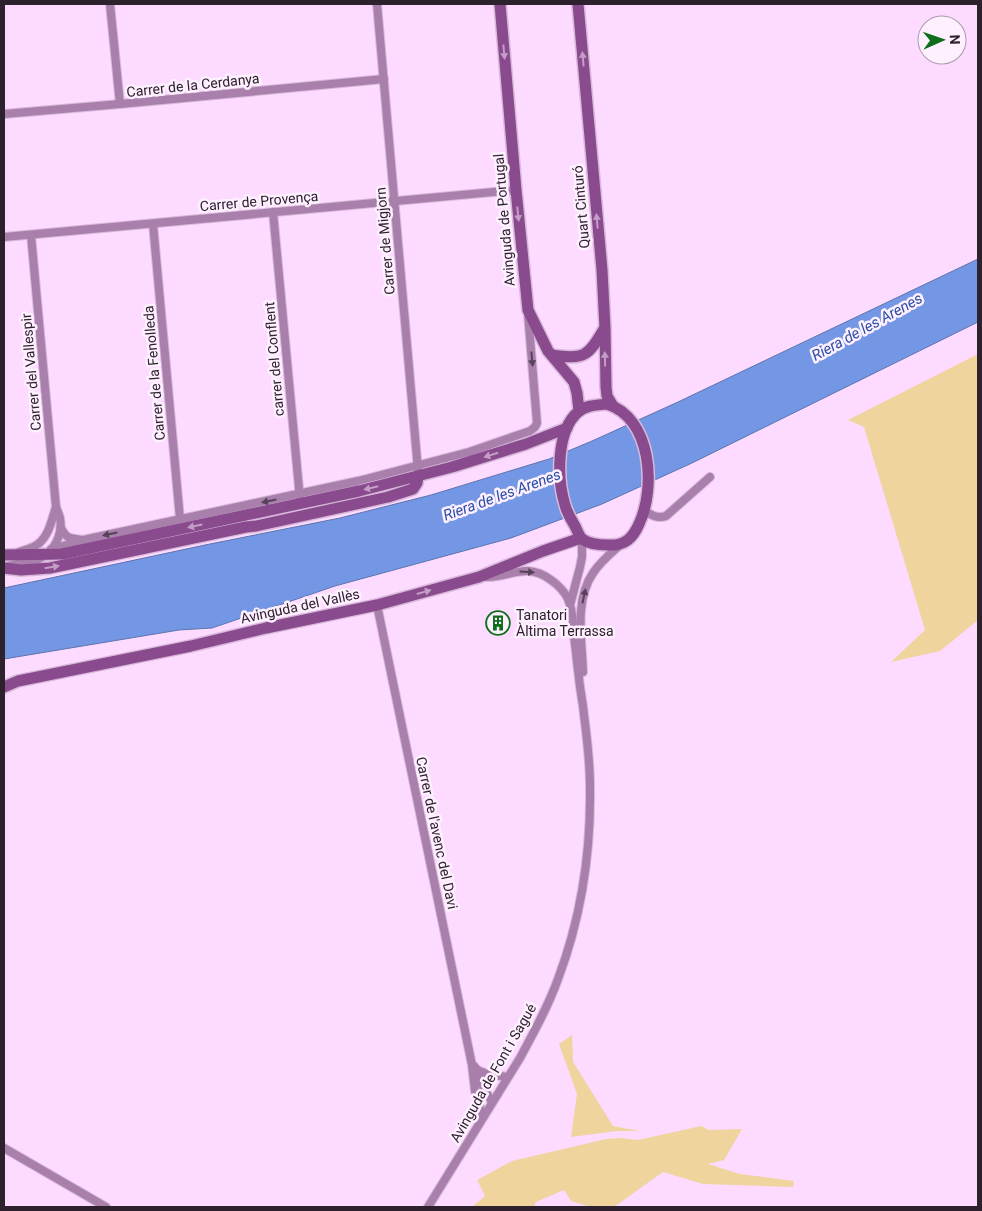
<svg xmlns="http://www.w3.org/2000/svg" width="982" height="1211" viewBox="0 0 982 1211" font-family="Roboto,sans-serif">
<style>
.green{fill:#efd49e}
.water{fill:#7397e4;stroke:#5e74ad}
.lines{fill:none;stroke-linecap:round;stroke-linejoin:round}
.minor-casing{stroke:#d8b9d9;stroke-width:10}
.secondary-casing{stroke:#d8b9d9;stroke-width:14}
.minor{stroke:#a97fac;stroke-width:8}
.secondary{stroke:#894b8e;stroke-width:11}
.oneway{fill:#c49ec6}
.oneway2{fill:#58425a}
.labels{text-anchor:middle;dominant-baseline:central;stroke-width:5;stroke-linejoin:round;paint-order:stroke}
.street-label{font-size:14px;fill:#2d212e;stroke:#fef0fe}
.poi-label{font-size:14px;fill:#2d212e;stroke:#fef0fe;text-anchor:start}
.water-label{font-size:15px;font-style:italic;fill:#294ea9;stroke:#fef0fe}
</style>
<rect width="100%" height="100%" fill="#fddaff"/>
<g class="green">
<polygon points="978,354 978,620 940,651 891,662 925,630 864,427 848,420"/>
<polygon points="572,1035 573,1062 613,1126 639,1131 617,1131 571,1137 577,1094 559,1044"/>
<polygon points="701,1126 709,1130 742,1129 724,1160 708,1164 740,1174 794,1181 793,1187 703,1184 663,1172 614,1207 588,1207 588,1206 571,1201 564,1190 536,1202 534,1207 472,1207 485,1196 477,1180 512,1161 606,1139 620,1138 638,1140"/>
</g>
<polygon class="water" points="978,259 978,322 692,463 602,504 511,538 335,586 212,628 179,630 4,659 4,588 205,545 340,518 431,495 549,459 592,441 678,402"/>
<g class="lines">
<g class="minor-casing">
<g id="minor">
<polyline points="110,4 120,104"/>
<polyline points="377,4 418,470"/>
<polyline points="4,114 120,104 384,79"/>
<polyline points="273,212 300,499"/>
<polyline points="153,224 180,519"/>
<polyline points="4,237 516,190"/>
<path d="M 644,510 C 651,515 657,519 666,516 L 710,477"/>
<path d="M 61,528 C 67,540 71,538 83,540 L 358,481 L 469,452 L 530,431 L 535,427 L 537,423 L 528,314"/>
<polyline points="51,549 81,541"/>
<path d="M 19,552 C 25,550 33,548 38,544 C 49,536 52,519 56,507"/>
<path d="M 8,566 C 18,563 29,563 39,559 C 54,552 63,535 60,518 C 59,514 57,510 56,507 L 31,235"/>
<polyline points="377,605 472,1065 475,1091 483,1117"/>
<polyline points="570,605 580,567 582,557 582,539"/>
<path d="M 583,672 C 582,640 574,601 593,573 C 600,562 611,553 620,545"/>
<polyline points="474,1066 477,1070 482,1085 492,1102"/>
<polyline points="477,1070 487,1074 507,1077"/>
<polyline points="4,1148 106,1207"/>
<path d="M 428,1207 L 520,1058 C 534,1032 548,1007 558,979 C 581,918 591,852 590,787 C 590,763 587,738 584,715 C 583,703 580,690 579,678 C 577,664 576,650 574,636 C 573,624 573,610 568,599 C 565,592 557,584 551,580 C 525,561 510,578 485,577"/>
</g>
</g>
<g class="secondary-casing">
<g id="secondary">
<polyline points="500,4 516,190 528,310 548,351 574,382 577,393 579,411"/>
<polyline points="578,4 602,270 605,328 606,387 607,396 613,406"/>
<path d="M 552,355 C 585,360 588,356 604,329"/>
<path d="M 607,404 C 652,418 656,488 639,524 C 633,538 625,546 608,545 C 600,545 589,544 582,539 C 579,536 577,530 575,526 C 571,519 567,513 565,505 C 557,479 556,431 578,412 C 586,405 597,405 607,404 Z"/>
<polyline points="4,555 62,554 359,491 452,467 526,444 567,428"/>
<polyline points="4,568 21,570 50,568 246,527 256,526 388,497 413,489 417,483 418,477"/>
<polyline points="4,687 18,681 191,646 266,628 377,605 479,577 543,551 581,538"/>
</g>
</g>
<use href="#minor" class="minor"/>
<use href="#secondary" class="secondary"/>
</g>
<defs><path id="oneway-solid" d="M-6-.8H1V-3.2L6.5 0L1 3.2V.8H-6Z" transform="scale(1.25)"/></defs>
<g class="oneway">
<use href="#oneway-solid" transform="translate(504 52) rotate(85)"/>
<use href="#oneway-solid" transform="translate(583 59) rotate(-95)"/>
<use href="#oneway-solid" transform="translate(518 214) rotate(84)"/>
<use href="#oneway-solid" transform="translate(597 221) rotate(-95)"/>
<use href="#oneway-solid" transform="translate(605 359) rotate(-91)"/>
<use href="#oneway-solid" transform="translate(491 455) rotate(162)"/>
<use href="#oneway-solid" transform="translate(371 488) rotate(167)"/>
<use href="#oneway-solid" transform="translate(195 526) rotate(168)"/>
<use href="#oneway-solid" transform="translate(52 567) rotate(-9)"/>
<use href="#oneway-solid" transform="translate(424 592) rotate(-16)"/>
</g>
<g class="oneway2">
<use href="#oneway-solid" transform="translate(532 359) rotate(85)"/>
<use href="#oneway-solid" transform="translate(269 501) rotate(168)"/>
<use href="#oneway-solid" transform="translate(110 534) rotate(168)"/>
<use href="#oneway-solid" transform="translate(527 572) rotate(3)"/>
<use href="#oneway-solid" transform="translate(584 596) rotate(-78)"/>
</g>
<defs>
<g id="building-ring" transform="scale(1.25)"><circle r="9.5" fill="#fef0fe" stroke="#0e6e1b" stroke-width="1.5"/><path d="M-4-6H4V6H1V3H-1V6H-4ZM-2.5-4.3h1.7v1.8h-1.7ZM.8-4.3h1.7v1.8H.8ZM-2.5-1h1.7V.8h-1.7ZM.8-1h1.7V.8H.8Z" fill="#0e6e1b"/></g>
</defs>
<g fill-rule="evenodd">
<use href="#building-ring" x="498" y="623"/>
</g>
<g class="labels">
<g class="street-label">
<text transform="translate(193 85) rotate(-6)">Carrer de la Cerdanya</text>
<text transform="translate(259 201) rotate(-5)">Carrer de Provença</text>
<text transform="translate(581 207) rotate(-95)">Quart Cinturó</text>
<text transform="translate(504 220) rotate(-95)">Avinguda de Portugal</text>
<text transform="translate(385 241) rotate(-95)">Carrer de Migjorn</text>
<text transform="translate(274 359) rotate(-95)">carrer del Conflent</text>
<text transform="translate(31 372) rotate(-95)">Carrer del Vallespir</text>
<text transform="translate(154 373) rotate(-95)">Carrer de la Fenolleda</text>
<text transform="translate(300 606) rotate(-12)">Avinguda del Vallès</text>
<text transform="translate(437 833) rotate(78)">Carrer de l'avenc del Davi</text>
<text transform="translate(493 1073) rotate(-60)">Avinguda de Font i Sagué</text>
</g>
<g class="poi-label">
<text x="516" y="615">Tanatori<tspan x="516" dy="16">Àltima Terrassa</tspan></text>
</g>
<g class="water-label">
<text transform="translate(867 327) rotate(-29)">Riera de les Arenes</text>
<text transform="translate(502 495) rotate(-20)">Riera de les Arenes</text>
</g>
</g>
<rect width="982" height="1211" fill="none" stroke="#2d212e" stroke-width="10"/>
<g transform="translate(942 40) rotate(88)"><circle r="24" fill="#fef0fe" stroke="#aa9dab"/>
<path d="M0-4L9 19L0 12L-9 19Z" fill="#0e6e1b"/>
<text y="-8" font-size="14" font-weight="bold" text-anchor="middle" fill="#2d212e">N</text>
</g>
</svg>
